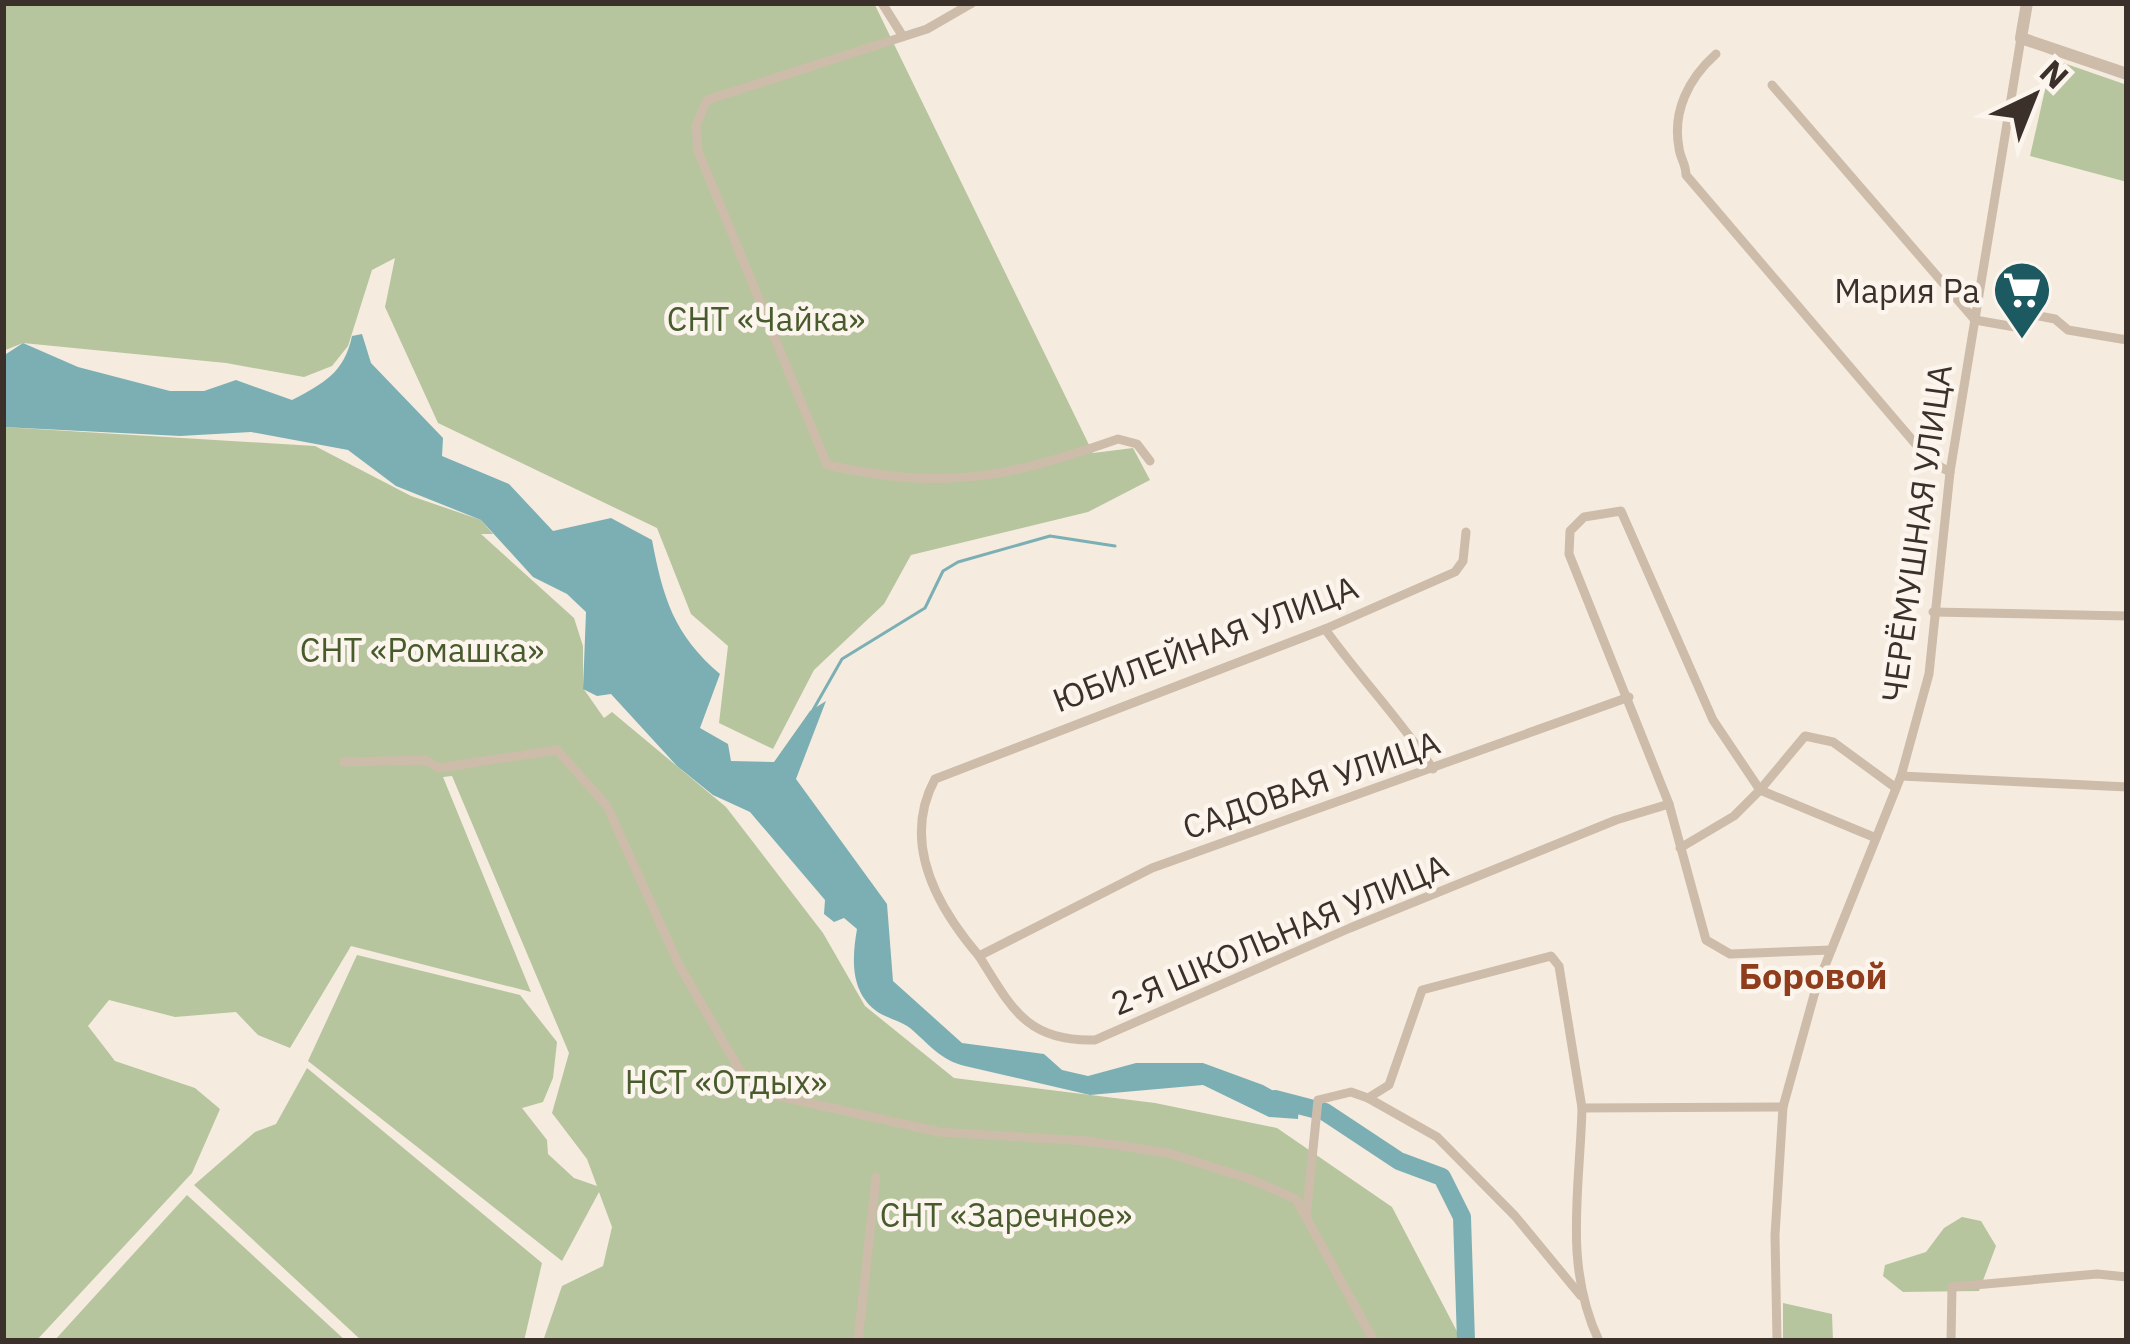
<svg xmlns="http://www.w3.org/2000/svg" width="2130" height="1344" viewBox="0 0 2130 1344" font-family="'IBM Plex Sans',sans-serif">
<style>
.green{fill:#b6c59e}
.water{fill:#7cafb4}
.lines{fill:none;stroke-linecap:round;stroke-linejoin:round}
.stream{stroke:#7cafb4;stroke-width:3}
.river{stroke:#7cafb4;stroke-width:18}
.minor{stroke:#cebcaa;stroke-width:9}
.tertiary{stroke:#cebcaa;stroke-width:12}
.labels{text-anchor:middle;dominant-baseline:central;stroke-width:9;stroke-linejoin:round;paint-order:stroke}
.poi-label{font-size:33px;fill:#3b302a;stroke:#fbf5ed;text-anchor:end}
.park-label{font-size:33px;fill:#485b2c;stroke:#fbf5ed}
.street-label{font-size:33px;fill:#3b302a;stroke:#fbf5ed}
.neighbourhood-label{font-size:36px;font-weight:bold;fill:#903d1d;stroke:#fbf5ed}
</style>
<rect width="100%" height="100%" fill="#f5ecdf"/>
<g class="green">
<polygon points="3,3 874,3 1093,453 1133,448 1150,480 1088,512 911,555 884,604 814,670 773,749 719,723 728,646 691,614 657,528 438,423 385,307 395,258 372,270 348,346 332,366 304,377 226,363 23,343 3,351"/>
<polygon points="2052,59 2127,85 2127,182 2030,156"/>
<polygon points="3,427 315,446 411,496 481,520 493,534 481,534 574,618 583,646 583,688 604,718 612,712 726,807 823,933 865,1006 954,1078 1155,1103 1277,1128 1392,1207 1462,1341 543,1341 562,1286 603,1266 612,1227 599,1192 562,1261 308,1061 357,955 520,995 557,1042 553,1078 543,1102 522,1108 547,1140 548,1154 574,1178 597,1186 587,1159 552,1113 569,1053 452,776 443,777 531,992 351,946 290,1048 258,1035 236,1012 175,1017 109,1000 88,1026 115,1061 195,1088 220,1109 192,1173 36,1341 3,1341"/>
<polygon points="307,1068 542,1263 524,1341 362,1341 194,1185 255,1132 276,1124"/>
<polygon points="187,1195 346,1341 54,1341"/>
<polygon points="1962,1217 1981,1221 1996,1246 1979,1291 1903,1292 1883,1276 1885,1265 1926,1252 1944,1228"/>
<polygon points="1783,1303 1832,1314 1833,1341 1783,1341"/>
</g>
<path class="water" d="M 362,334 L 371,363 L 443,438 L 442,456 L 509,484 L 553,531 L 611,518 L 652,540 C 663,598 674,635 720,674 L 700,728 L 728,744 L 731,761 L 774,762 L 810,711 L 826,701 L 796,779 L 887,904 L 893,981 L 962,1043 L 1044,1054 L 1062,1070 L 1088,1076 L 1136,1063 L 1203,1063 L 1263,1085 L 1299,1105 L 1298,1119 L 1269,1117 L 1203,1085 L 1090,1095 L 965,1066 C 940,1060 929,1044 910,1028 C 899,1020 885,1018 875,1010 C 850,990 852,958 857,929 L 844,918 L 834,922 L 824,914 L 825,900 L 750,812 L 713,795 L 677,766 L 611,694 L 597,696 L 583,689 L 586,612 L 567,594 L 533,577 L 481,520 L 396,486 L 348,450 L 251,432 L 180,436 L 3,427 L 3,356 L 23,343 L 78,367 L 170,391 L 204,391 L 236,380 L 292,400 C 324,383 344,373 352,336 Z"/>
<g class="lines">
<polyline class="stream" points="813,710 842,659 925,608 943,571 958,562 1050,536 1115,546"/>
<polyline class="river" points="1275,1099 1325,1112 1399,1161 1442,1177 1462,1217 1466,1341"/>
<g class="minor">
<polyline points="882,3 902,35"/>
<path d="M 972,3 L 927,29 L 707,100 L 696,126 L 698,151 L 827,465 C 946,491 1006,478 1118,439 L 1137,444 L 1150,461"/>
<path d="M 1716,54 C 1689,78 1672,111 1679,148 C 1680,158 1686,164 1686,175 L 1931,462 L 1950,472"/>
<polyline points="1772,85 1975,320 2015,327 2024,313 2055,319 2068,330 2127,340"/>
<polyline points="1933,612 2127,616"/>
<path d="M 1325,629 C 1360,678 1400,719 1433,769"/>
<path d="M 1629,697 L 1152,868 L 979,956 C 1011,1007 1026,1042 1095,1040 L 1350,928 L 1616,820 L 1669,804"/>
<polyline points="344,762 425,760 439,768 557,750 607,806 679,965 751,1090 939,1132 1088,1141 1168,1153 1250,1179 1296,1199 1374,1341"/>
<polyline points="1901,776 2127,787"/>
<polyline points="1680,848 1734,816 1760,790 1876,838"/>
<polyline points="1831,950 1730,954 1706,940 1669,804 1569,554 1570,531 1584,517 1621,511 1713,720 1760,790 1805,736 1833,742 1896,788"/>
<path d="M 979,956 C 937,907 901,842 935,779 L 1325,629 L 1455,572 L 1463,561 L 1466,532"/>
<polyline points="1368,1098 1437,1137 1515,1216 1581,1296"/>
<polyline points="1306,1218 1318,1100 1351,1092 1368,1098 1389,1085 1422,990 1551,956 1559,966 1582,1108"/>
<polyline points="858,1341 876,1177"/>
<path d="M 1599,1341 C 1563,1265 1580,1189 1582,1108 L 1783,1107"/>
<polyline points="1777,1341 1775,1235 1783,1107 1816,988 1901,776 1929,674 1950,472 2021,38"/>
<polyline points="1951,1341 1952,1287 2097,1274 2127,1277"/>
</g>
<polyline class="tertiary" points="2027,3 2021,38 2127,74"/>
</g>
<defs>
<g id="supermarket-pin" transform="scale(3)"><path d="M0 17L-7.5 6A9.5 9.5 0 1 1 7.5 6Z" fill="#1c5960" stroke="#fbf5ed"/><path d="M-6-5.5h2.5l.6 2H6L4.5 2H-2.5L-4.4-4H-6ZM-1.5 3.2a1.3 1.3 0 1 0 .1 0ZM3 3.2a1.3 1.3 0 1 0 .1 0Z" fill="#fff"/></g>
</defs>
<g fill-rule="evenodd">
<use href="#supermarket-pin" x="2022" y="290"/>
</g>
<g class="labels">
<g class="poi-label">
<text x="1980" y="290">Мария Ра</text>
</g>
<g class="park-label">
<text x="766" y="318">СНТ «Чайка»</text>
<text x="422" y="649">СНТ «Ромашка»</text>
<text x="726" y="1081">НСТ «Отдых»</text>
<text x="1006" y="1214">СНТ «Заречное»</text>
</g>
<g class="street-label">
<text transform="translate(1916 533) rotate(-82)">ЧЕРЁМУШНАЯ УЛИЦА</text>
<text transform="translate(1205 643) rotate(-21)">ЮБИЛЕЙНАЯ УЛИЦА</text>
<text transform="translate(1311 784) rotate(-19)">САДОВАЯ УЛИЦА</text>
<text transform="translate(1279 934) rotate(-23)">2-Я ШКОЛЬНАЯ УЛИЦА</text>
</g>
<g class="neighbourhood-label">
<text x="1813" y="975">Боровой</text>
</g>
</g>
<rect width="2130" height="1344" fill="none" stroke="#3b302a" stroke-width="12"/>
<g transform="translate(2034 96) rotate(43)" stroke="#fbf5ed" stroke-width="9" paint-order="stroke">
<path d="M0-9L21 45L0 30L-21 45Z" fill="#3b302a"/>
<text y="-18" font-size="33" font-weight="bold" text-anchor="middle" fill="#3b302a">N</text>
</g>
</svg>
